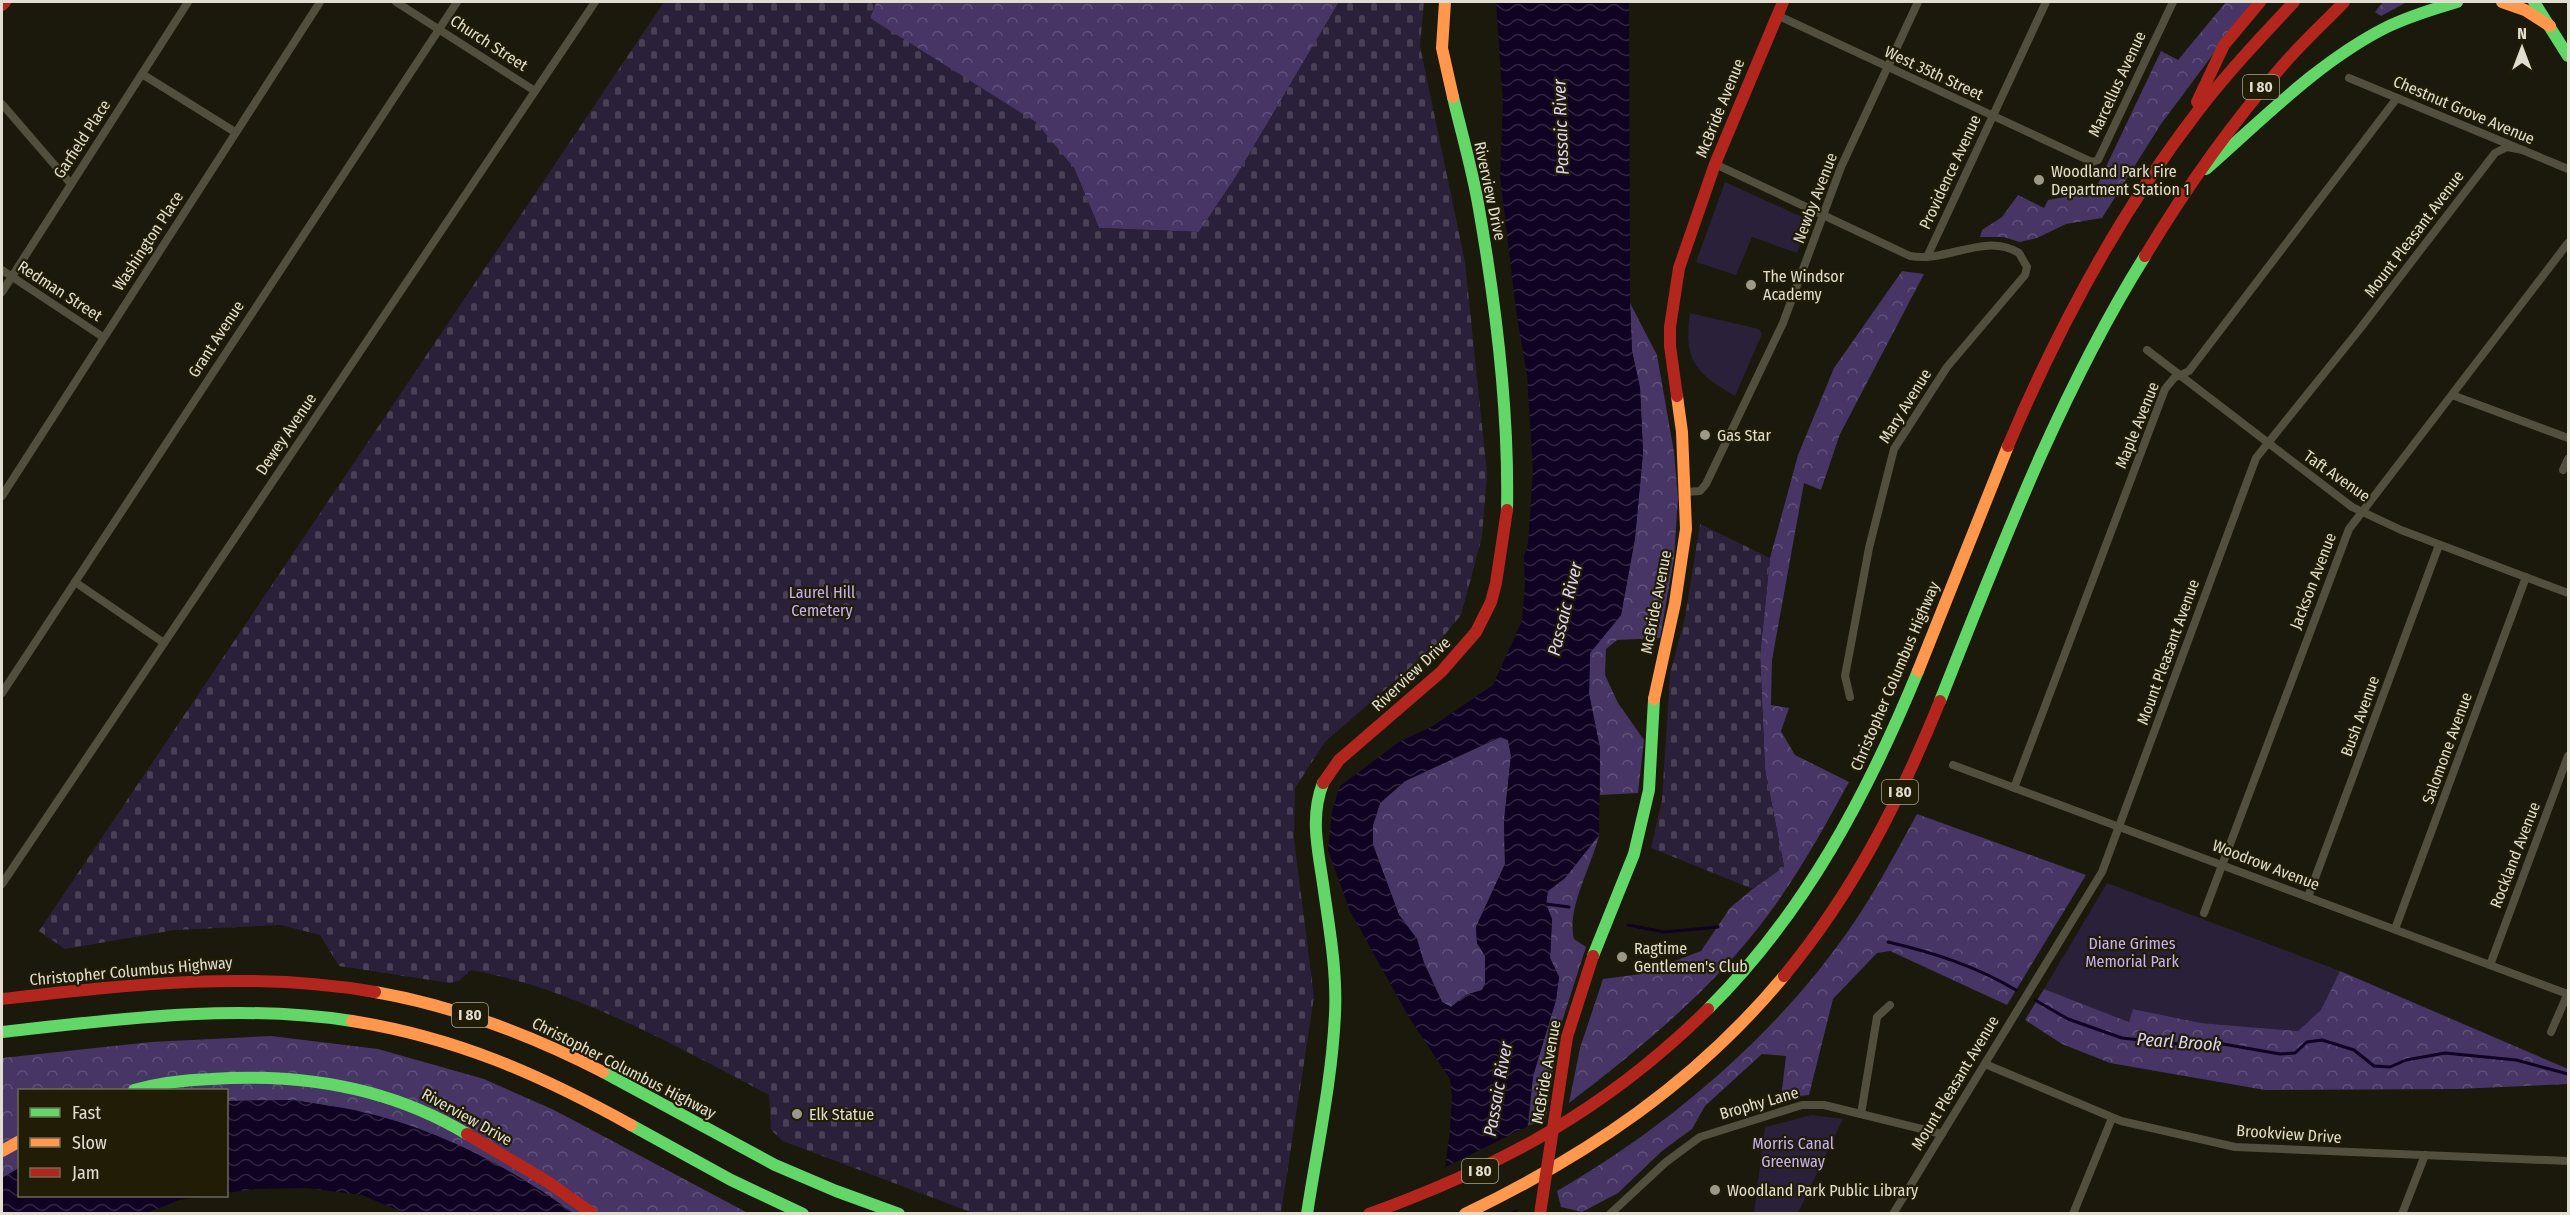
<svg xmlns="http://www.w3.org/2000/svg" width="2570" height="1215" viewBox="0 0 2570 1215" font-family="'Fira Sans Condensed',sans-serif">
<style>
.green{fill:#2a203a}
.forest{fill:url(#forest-crowns)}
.cemetery{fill:url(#cemetery-stones)}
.water{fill:url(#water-waves);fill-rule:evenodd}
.pier{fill:#1b180c}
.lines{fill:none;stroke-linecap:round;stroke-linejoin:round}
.stream{stroke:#0f0222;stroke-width:3}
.street{stroke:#524f3e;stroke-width:8}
.fast{stroke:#63d668;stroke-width:12}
.slow{stroke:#ff974d;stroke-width:12}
.jam{stroke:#b3261e;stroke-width:12}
.poi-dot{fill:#9c998c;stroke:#211c06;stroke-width:2}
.labels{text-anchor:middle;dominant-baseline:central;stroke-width:4.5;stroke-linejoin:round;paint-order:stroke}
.shield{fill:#211c06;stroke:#a7a494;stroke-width:1.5}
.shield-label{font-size:15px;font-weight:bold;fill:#e1ded1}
.street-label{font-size:16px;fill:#e1ded1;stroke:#211c06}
.poi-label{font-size:16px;fill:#e1ded1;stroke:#211c06;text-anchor:start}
.park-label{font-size:16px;fill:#c7b2f9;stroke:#211c06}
.water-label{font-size:18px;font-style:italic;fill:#ddd3f7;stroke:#211c06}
</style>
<defs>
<pattern id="forest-crowns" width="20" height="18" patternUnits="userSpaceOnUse" patternTransform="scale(1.5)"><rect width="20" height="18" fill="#463565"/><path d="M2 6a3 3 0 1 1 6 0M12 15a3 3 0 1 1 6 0" fill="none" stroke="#60527a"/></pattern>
<pattern id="cemetery-stones" width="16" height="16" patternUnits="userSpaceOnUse" patternTransform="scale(1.5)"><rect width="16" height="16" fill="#2a203a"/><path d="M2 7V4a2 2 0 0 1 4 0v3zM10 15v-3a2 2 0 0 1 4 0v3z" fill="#494055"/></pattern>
<pattern id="water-waves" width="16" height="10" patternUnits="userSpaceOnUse" patternTransform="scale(1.5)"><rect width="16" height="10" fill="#0f0222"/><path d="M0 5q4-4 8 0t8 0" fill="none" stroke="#322641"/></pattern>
</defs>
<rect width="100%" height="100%" fill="#1b180c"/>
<g class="green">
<polygon points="1725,182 1809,220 1797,253 1752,237 1736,275 1696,262"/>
<path d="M 1690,313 L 1759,329 L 1762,334 L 1735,396 C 1696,374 1683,360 1690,313 Z"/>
<polygon points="2107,883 2340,971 2321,1010 2298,1031 2201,1023 2134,1009 2129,1022 2044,989"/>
<polygon points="1812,1115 1843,1119 1798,1213 1754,1213 1765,1127"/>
</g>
<g class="forest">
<polygon points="876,2 1339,2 1235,178 1199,232 1099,228 1074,168 870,18"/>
<polygon points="2226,2 2252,2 2161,124 2102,218 2066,224 2037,238 2020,242 2003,237 1980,237 1982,230 2002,217 2018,195 2044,208 2048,200 2094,192 2161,51 2178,60"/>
<polygon points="2383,2 2407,2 2381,16 2375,12"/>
<path d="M 1902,271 L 1924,274 L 1840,434 L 1821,490 L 1804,483 L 1772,660 L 1771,705 L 1789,708 L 1781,731 L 1795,755 L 1849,782 C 1824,828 1799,873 1768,915 C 1713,989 1641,1048 1569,1103 L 1580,1048 L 1603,979 L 1641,974 L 1701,951 L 1730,908 L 1762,881 L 1784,867 L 1765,769 L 1760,655 L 1770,558 L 1798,455 L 1834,368 Z"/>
<polygon points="1630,303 1657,355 1674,452 1678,499 1674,558 1660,638 1617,640 1606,649 1605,675 1618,703 1644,740 1638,793 1600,795 1600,748 1589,694 1590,653 1621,615 1635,538 1643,453 1640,388 1632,351"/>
<polygon points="1501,737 1508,740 1511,756 1504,821 1505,864 1476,927 1477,943 1485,956 1485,984 1482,990 1466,995 1451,1007 1442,1002 1424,963 1417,939 1399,915 1373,845 1373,825 1380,803 1405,781"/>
<path d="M 1917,814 L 2086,875 L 2007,1005 L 1890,951 L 1877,953 L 1833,999 L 1809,1095 L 1781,1098 L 1786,1056 L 1762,1054 L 1705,1106 L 1692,1129 L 1662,1151 L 1618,1193 L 1582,1212 L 1561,1207 L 1557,1191 C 1671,1125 1782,1030 1855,921 C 1878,887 1897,850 1917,814 Z"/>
<path d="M 1599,835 C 1592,866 1566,909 1574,939 L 1586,947 L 1558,1034 L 1546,1117 L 1528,1127 L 1533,1076 L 1556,1000 L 1559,977 L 1550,958 L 1552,919 L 1546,904 L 1548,891 L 1565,878 Z"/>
<polygon points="2340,971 2568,1069 2568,1084 2458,1089 2265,1090 2110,1063 2062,1044 2025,1020 2044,989 2129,1022 2133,1009 2201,1023 2298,1031 2321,1010"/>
<polygon points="271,1036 378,1049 484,1079 554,1110 748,1213 573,1213 542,1191 358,1111 294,1100 227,1101 226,1090 20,1090 19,1168 2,1178 2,1058 151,1042"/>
</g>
<g class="cemetery">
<path d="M 664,2 L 876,2 L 870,18 L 1036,122 L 1074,168 L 1099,228 L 1199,232 L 1235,178 L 1339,2 L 1424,2 L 1420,46 L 1465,262 L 1487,474 L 1482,537 L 1461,615 L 1436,645 L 1325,742 L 1295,788 L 1294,839 L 1314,997 L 1281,1213 L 973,1213 L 783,1141 L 771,1130 L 769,1095 C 678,1047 574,988 471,970 L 459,981 L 450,983 L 339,966 L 320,935 L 281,925 L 175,930 L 65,949 L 39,931 Z"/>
<polygon points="1700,524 1770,558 1760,656 1765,769 1784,867 1753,889 1651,848 1662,800 1670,674 1685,617"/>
</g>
<g class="water">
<path d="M 1496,2 L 1629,2 L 1630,303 L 1632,351 L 1640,388 L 1643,453 L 1635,538 L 1621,615 L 1590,653 L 1589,694 L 1600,748 L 1599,835 L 1565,878 L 1548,891 L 1546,904 L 1552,919 L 1550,958 L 1559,977 L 1556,1000 L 1533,1076 L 1517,1213 L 1439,1213 L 1450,1131 L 1452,1097 L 1450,1079 L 1410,1019 L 1350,911 L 1328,850 L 1332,811 L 1340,786 L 1399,742 L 1433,726 L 1493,685 L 1522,621 L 1525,585 L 1524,556 L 1528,544 L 1533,471 L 1527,375 L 1516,310 L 1500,176 L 1503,104 ZM 1500,737 L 1508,740 L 1511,756 L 1504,821 L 1505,864 L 1476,927 L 1477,943 L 1485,956 L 1485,984 L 1482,990 L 1466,995 L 1451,1007 L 1442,1002 L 1424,963 L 1417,939 L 1399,915 L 1373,845 L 1373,825 L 1380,803 L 1405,781 Z"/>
<path d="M 294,1100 C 315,1104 337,1106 358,1111 C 436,1128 509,1166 573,1213 L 405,1213 L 362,1195 L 307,1188 L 254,1189 L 227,1193 L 227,1101 Z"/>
<polygon points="19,1168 20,1196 209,1196 179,1200 147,1213 2,1213 2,1178"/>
</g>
<polygon class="pier" points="1532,1124 1521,1207 1507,1214 1436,1214 1441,1169"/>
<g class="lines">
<g class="stream">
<polyline points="1546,904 1569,907"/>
<polyline points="1628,925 1664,932 1718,927"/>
<path d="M 1888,942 C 1935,953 1975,966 2016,990"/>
<polyline points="2035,1000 2068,1019 2122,1038 2178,1044 2206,1041 2280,1054 2295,1053 2307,1042 2322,1040 2354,1050 2374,1066 2390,1067 2406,1060 2445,1053 2516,1060 2568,1074"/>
</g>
<g class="street">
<polyline points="396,2 535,91"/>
<polyline points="1777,15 2092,162 2098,160 2173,2"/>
<polyline points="142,74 235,132"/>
<polyline points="2349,78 2568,169"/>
<polyline points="2,104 71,184"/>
<path d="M 1715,164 L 1910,256 C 1947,263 1984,232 2019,253 L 2027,267 L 2025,275 L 1947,367 L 1894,449 L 1869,548 L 1845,676 L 1850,697"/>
<polyline points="1927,257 2046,2"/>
<polyline points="2,270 103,337"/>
<polyline points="2,292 188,2"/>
<polyline points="2147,350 2352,507 2401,530 2568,593"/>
<polyline points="2452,395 2568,438"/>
<polyline points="2563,470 2568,459"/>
<polyline points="1686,492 1700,491 1706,484 1783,323 1841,167 1918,2"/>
<polyline points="2,496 320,2"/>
<polyline points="75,582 164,643"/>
<polyline points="2,693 457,2"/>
<polyline points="1953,765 2565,993 2568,996"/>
<polyline points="2014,788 2165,389 2174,378 2189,371 2397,98"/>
<polyline points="2,884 595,2"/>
<polyline points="2308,897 2439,545"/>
<polyline points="2204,913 2349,529 2568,243"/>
<polyline points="2395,929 2526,577"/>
<polyline points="2490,965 2568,756"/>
<polyline points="2551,1032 2568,993"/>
<polyline points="1985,1064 2121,1121 2235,1147 2568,1161"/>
<polyline points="1861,1114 1877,1017 1890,1005"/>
<polyline points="1610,1214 1666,1162 1700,1137 1802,1105 1824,1105 1942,1134"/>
<polyline points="1893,1214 2102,872 2256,458 2359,330 2495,153 2507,147 2523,150"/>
<polyline points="2073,1214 2112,1118"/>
<polyline points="2402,1214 2425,1155"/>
</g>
<g class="fast">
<polyline points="2534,2 2568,56"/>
<path d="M 1453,97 C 1462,135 1473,172 1479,209 C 1496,306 1509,413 1507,510"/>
<path d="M 2206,169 C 2263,119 2319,61 2387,27 C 2410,16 2433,9 2457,2"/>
<path d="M 1940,701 C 2000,550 2059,394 2145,256"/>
<polyline points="1593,956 1634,854 1649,790 1654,699"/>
<path d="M 1708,1009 C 1804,914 1867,795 1918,671"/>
<path d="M 2,1032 C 118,1019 236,1003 352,1021"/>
<polyline points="603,1072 775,1165 836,1191 899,1214"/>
<path d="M 134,1090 C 159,1083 185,1080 211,1079 C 301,1073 389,1087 467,1134"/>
<polyline points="631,1125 731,1180 803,1214"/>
<path d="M 1307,1214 C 1317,1148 1332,1081 1335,1014 C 1337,973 1330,932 1324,891 C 1319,853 1309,819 1323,783"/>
</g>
<g class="slow">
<polyline points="1445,2 1442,48 1453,97"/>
<polyline points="2502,2 2525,10 2550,26"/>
<polyline points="1918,671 2008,446"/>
<polyline points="1654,699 1675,603 1686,529 1682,432 1677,396"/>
<path d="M 375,992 C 455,1006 531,1035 603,1072"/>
<path d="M 352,1021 C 455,1037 541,1075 631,1125"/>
<polyline points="2,1151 20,1141"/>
<path d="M 1465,1214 C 1588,1155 1696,1082 1784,976"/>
</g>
<g class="jam">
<polyline points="2,5 5,2"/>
<polyline points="2197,102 2224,45 2260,2"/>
<path d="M 2145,256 C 2186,188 2231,124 2283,65 C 2302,43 2324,23 2344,2"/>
<polyline points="1677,396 1670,346 1670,327 1679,268 1715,164 1783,2"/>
<path d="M 2008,446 C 2058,328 2120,212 2198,111 C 2228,72 2261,37 2294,2"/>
<polyline points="1323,783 1339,760 1441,672 1476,632 1491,602 1496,583 1507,510"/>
<path d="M 1784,976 C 1854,891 1899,802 1940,701"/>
<path d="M 2,999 C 127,985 250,970 375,992"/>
<polyline points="467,1134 548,1182 593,1214"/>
<path d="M 1369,1214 C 1502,1166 1607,1109 1708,1009"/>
<polyline points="1540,1214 1567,1037 1593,956"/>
</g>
</g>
<g class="poi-dot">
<circle cx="2039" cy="180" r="6"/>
<circle cx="1751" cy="285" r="6"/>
<circle cx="1705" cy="435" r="6"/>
<circle cx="1622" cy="957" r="6"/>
<circle cx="797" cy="1114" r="6"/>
<circle cx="1715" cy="1190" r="6"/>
</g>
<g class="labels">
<g class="shield">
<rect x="2243" y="75" width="36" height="24" rx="4.5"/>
<rect x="1882" y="780" width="36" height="24" rx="4.5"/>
<rect x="452" y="1003" width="36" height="24" rx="4.5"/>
<rect x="1462" y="1159" width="36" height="24" rx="4.5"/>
</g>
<g class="shield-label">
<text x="2261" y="87">I 80</text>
<text x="1900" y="792">I 80</text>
<text x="470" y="1015">I 80</text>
<text x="1480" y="1171">I 80</text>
</g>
<g class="street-label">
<text transform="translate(489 43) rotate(33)">Church Street</text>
<text transform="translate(1934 73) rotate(25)">West 35th Street</text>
<text transform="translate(2117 84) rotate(-65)">Marcellus Avenue</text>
<text transform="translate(1720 108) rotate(-68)">McBride Avenue</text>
<text transform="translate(2464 110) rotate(23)">Chestnut Grove Avenue</text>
<text transform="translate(82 139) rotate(-57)">Garfield Place</text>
<text transform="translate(1950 172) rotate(-65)">Providence Avenue</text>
<text transform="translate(1490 191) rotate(78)">Riverview Drive</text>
<text transform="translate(1815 198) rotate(-69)">Newby Avenue</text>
<text transform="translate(2414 234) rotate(-53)">Mount Pleasant Avenue</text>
<text transform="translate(148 241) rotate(-57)">Washington Place</text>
<text transform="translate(60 291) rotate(33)">Redman Street</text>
<text transform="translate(216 339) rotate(-57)">Grant Avenue</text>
<text transform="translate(1905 406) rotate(-58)">Mary Avenue</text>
<text transform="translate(2137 425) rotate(-68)">Maple Avenue</text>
<text transform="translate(286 434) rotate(-56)">Dewey Avenue</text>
<text transform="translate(2337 476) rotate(35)">Taft Avenue</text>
<text transform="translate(2313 581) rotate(-69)">Jackson Avenue</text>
<text transform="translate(1656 602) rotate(-79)">McBride Avenue</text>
<text transform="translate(2168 652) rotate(-70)">Mount Pleasant Avenue</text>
<text transform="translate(1411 674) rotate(-43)">Riverview Drive</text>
<text transform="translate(1895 676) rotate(-67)">Christopher Columbus Highway</text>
<text transform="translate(2360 716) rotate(-70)">Bush Avenue</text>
<text transform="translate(2447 748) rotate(-70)">Salomone Avenue</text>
<text transform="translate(2515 855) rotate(-69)">Rockland Avenue</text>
<text transform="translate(2266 865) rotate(21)">Woodrow Avenue</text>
<text transform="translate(131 971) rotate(-5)">Christopher Columbus Highway</text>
<text transform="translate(624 1068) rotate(27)">Christopher Columbus Highway</text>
<text transform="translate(1546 1072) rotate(-80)">McBride Avenue</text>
<text transform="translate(1955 1083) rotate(-59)">Mount Pleasant Avenue</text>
<text transform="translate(1759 1103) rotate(-16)">Brophy Lane</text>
<text transform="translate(467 1117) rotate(29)">Riverview Drive</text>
<text transform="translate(2289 1134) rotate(4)">Brookview Drive</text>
</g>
<g class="poi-label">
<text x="2051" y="171">Woodland Park Fire<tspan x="2051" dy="18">Department Station 1</tspan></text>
<text x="1763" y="276">The Windsor<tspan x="1763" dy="18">Academy</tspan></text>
<text x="1717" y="435">Gas Star</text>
<text x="1634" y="948">Ragtime<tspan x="1634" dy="18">Gentlemen's Club</tspan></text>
<text x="809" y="1114">Elk Statue</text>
<text x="1727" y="1190">Woodland Park Public Library</text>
</g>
<g class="park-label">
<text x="822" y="592">Laurel Hill<tspan x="822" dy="18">Cemetery</tspan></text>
<text x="2132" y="943">Diane Grimes<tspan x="2132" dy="18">Memorial Park</tspan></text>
<text x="1793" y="1143">Morris Canal<tspan x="1793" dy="18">Greenway</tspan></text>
</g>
<g class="water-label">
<text transform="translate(1561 127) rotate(-92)">Passaic River</text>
<text transform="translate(1565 609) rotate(-76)">Passaic River</text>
<text transform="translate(2179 1042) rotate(4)">Pearl Brook</text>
<text transform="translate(1498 1089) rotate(-80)">Passaic River</text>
</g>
</g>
<rect width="2570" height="1215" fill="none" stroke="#e1ded1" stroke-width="6"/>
<rect x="18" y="1089" width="210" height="108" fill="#211c06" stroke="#6e6a57" stroke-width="1.5"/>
<rect x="30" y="1108" width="30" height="9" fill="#63d668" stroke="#6e6a57" stroke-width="1.5"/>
<text x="72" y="1119" font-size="18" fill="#e1ded1">Fast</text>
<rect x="30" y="1138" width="30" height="9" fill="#ff974d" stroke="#6e6a57" stroke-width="1.5"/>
<text x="72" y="1149" font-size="18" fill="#e1ded1">Slow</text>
<rect x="30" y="1168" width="30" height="9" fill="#b3261e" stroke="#6e6a57" stroke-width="1.5"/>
<text x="72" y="1179" font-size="18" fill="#e1ded1">Jam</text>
<g transform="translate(2522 48)" stroke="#211c06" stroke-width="4.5" paint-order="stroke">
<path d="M0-4.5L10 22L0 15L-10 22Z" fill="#e1ded1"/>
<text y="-9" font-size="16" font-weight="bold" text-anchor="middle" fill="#e1ded1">N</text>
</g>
</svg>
